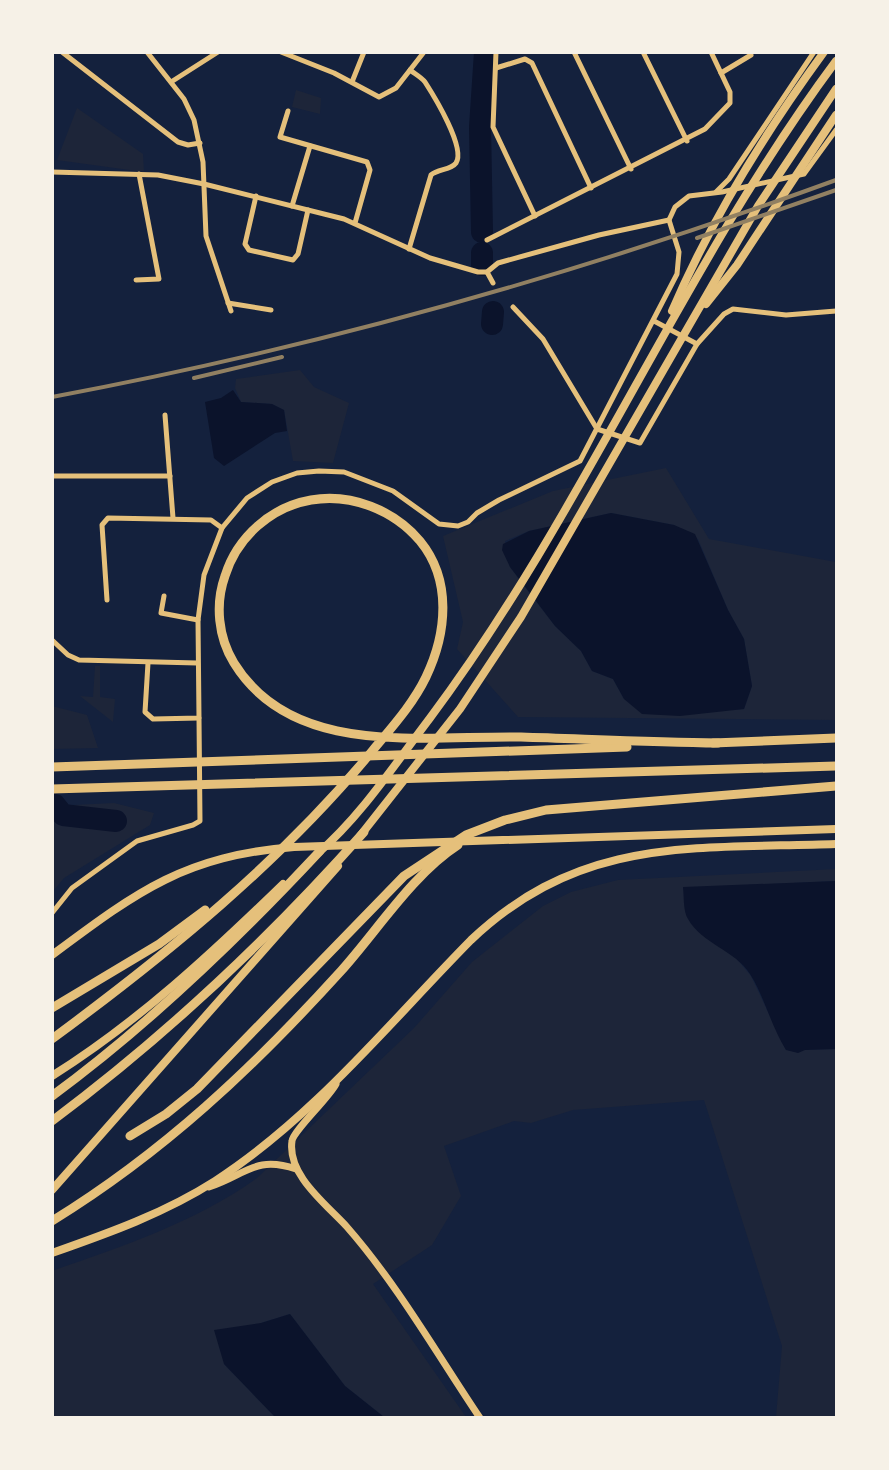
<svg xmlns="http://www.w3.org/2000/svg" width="889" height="1470" viewBox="0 0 889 1470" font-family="'DM Sans',sans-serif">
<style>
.green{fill:#1d2539;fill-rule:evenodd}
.water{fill:#0b132b}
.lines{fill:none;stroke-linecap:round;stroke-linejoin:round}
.river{stroke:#0b132b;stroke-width:22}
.minor{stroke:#e5c07b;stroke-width:5}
.tertiary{stroke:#e5c07b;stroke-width:7}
.primary{stroke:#e5c07b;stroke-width:8}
.trunk{stroke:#e5c07b;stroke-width:8}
.motorway{stroke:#e5c07b;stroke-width:9}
.rail{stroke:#918062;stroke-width:4}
</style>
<rect width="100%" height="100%" fill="#14213d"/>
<g class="green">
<polygon points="296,90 321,98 320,114 292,107"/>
<polygon points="77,108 143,154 144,172 57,160"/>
<polygon points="300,370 314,387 349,403 333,463 293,461 284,410 272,404 241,402 235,388 236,379"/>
<path d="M 666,468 L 709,539 L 836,562 L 836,720 L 518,717 L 457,649 L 463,622 L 443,536 L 553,491 ZM 611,513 L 674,525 L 698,539 L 728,610 L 744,639 L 752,686 L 744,709 L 712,711 L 624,699 L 613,679 L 592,671 L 581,651 L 555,626 L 510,567 L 505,541 L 529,531 Z"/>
<polygon points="95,666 100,666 100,697 115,699 113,722 80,696 93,697"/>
<polygon points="52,706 87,715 98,748 53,749"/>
<polygon points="114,803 154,813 150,825 64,878 53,891 53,806"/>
<path d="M 836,869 L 836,881 L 683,888 L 704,935 L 732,953 L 751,976 L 786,1050 L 836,1049 L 836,1417 L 776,1417 L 782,1346 L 704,1100 L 573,1110 L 531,1123 L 514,1121 L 444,1146 L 461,1196 L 432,1245 L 373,1284 L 466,1417 L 384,1417 L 345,1386 L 290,1314 L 261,1323 L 224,1364 L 275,1417 L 53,1417 L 52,1271 C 123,1246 196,1222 257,1178 L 414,1028 L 472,962 L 543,906 L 571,892 L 618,880 Z"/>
</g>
<g class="water">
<polygon points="233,390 241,402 272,404 284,410 287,431 275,433 224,466 214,458 205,402 221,398"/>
<polygon points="611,513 674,525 695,534 728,610 744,639 752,686 744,709 680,716 642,714 624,699 613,679 592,671 581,651 555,626 510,567 502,550 503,544 529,531"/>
<path d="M 836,881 L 836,1049 L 805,1050 L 798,1053 L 786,1050 C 771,1026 765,998 750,974 C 735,950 702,944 688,919 C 683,912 684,896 683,887 Z"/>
<polygon points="290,1314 345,1386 384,1417 275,1417 224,1364 214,1330 261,1323"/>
</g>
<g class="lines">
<g class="river">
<polyline points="482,232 480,127 485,52"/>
<polyline points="482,265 482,253"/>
<polyline points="492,324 493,312"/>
<polyline points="55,805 63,815 116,821"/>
</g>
<g class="minor">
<polyline points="62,52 178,142 188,145 200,143"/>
<polyline points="147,52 184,99 194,120 203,162 206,236 231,311"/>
<polyline points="281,52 334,73 379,97 396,88 424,52"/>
<polyline points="496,52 493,127 535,216"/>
<polyline points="574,52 631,169"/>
<polyline points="643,52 687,141"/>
<polyline points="496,68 525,59 532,63 591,188"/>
<polyline points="721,73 751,55"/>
<polyline points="171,82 218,52"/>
<polyline points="352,82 364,52"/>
<polyline points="288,111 280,137 367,162 370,170 355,223"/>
<polyline points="52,172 158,175 204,184 344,219 430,258 478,272 487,272 498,263 599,235 669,220"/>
<polyline points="716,192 729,179 814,52"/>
<polyline points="256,196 245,244 249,250 293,260 298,254 308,210"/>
<polyline points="292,206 310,146"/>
<polyline points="487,240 705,129 730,103 730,92 711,52"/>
<path d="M 409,249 L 431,175 C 438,169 451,170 456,163 C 466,148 434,96 425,82 C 421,77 415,74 410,70"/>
<polyline points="487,272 493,283"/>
<polyline points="136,280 159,279 139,174"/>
<polyline points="228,303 271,310"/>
<polyline points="513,307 543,339 597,429 640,443 697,344 724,314 733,309 786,315 836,311"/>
<polyline points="654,321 697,344"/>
<polyline points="165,415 173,518"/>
<polyline points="52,476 170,476"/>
<polyline points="164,596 161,613 198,620"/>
<polyline points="107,600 102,525 108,518 211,520 222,528"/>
<polyline points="52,640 68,655 79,660 197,663"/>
<polyline points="148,663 145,712 153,719 199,718 198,620 204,575 222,528 247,498 272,482 297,473 319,471 344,472 393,491 439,524 458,526 468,522 477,513 499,500 580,461 677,274 679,252 669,220 675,207 689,196 722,192 804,174 836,130"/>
<polyline points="52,913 72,888 137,841 193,825 200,821 199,718"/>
</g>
<g class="tertiary">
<path d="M 336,1084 C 328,1099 293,1131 292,1141 C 287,1175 326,1204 347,1227 C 397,1284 437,1354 480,1418"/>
<path d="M 209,1187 C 246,1175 255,1155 296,1169"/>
</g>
<g class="primary">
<path d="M 52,955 C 138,891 184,856 294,847 L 836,829"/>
<path d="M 52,1253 C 109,1233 165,1213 215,1181 C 314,1117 390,1022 471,940 C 582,835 695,849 836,844"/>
</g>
<g class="trunk">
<polyline points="706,304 737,265 836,115"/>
<path d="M 672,311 C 712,218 764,134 824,52"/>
<polyline points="360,836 460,709 521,617 758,206 836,89"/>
<path d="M 317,854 C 361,816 395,764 430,718 C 585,511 682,268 836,61"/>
<path d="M 52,1076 C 138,1022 211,954 283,884"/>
<polyline points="52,1190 338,866"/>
</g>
<g class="motorway">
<polyline points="713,743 836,738"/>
<polyline points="52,767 627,747"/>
<polyline points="52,789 836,766"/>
<polyline points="52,1008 159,944 205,910"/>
<path d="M 52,1039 C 166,955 283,860 373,750 C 392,727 413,704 426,677 C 447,633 452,580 420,541 C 394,510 351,493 311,500 C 271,507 237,537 225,576 C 215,604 218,637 234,663 C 293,759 426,735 521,737 C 586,739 652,742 718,743"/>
<path d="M 52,1096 C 150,1024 238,939 320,851"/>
<path d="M 52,1121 C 167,1035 269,939 364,832"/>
<polyline points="130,1136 166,1114 197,1089 404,876 466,835 505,820 546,810 836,786"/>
<path d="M 52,1221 C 164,1152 253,1068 341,971 C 377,931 413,874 458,845"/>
</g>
<g class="rail">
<polyline points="697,238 836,190"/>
<polyline points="194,378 282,357"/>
<path d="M 52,397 C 320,347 581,273 836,180"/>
</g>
</g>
<rect width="889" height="1470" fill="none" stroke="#f6f1e7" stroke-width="108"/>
</svg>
